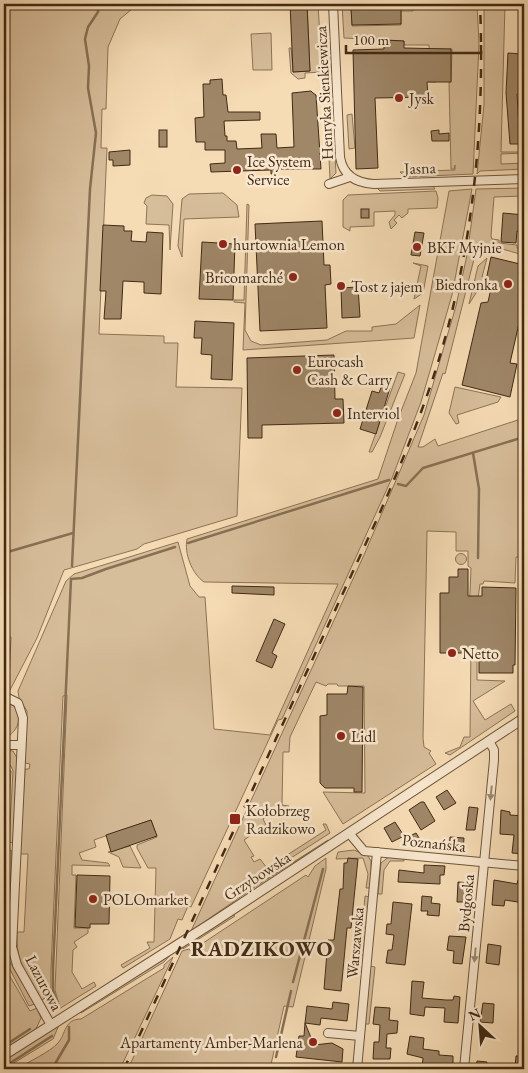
<svg xmlns="http://www.w3.org/2000/svg" width="528" height="1073" viewBox="0 0 528 1073" font-family="'EB Garamond',serif">
<style>
.green{fill:#d7be9a;stroke:#8c7457;fill-rule:evenodd}
.lines{fill:none;stroke-linecap:round;stroke-linejoin:round}
.stream{stroke:#887054;stroke-width:2.5}
.building{fill:#9f8768;stroke:#412a14}
.minor-casing{stroke:#6e563c;stroke-width:10}
.tertiary-casing{stroke:#6e563c;stroke-width:11}
.minor{stroke:#f9e8cf;stroke-width:8}
.tertiary{stroke:#f9e8cf;stroke-width:9}
.rail{stroke:#412a14;stroke-width:2.5;stroke-dasharray:9 9;stroke-linecap:butt}
.oneway{fill:#9d8972}
.poi-dot{fill:#8f2418;stroke:#f9e8cf;stroke-width:2}
.labels{text-anchor:middle;dominant-baseline:central;stroke-width:5;stroke-linejoin:round;paint-order:stroke}
.street-label{font-size:16px;fill:#412a14;stroke:#f9e8cf}
.poi-label{font-size:16px;fill:#412a14;stroke:#f9e8cf;text-anchor:start}
.district-label{font-size:21px;font-weight:bold;letter-spacing:1px;fill:#412a14;stroke:#f9e8cf}
</style>
<rect width="100%" height="100%" fill="#f6dcb5"/>
<filter id="stains"><feTurbulence type="fractalNoise" baseFrequency=".004" numOctaves="4"/><feColorMatrix values="0 0 0 0 .2 0 0 0 0 .09 0 0 0 0 .02 0 0 0 .5 -.17"/></filter>
<radialGradient id="worn" r=".72"><stop offset=".6" stop-color="#630" stop-opacity="0"/><stop offset="1" stop-color="#630" stop-opacity=".3"/></radialGradient>
<g class="green">
<polygon points="4,4 138,4 120,19 108,47 106,109 102,109 101,148 107,148 99,334 164,336 164,343 178,343 176,387 242,388 237,516 144,544 137,549 64,570 37,638 10,690 7,691 4,690 4,684 9,681 11,637 4,634"/>
<polygon points="307,4 318,4 322,72 305,73 305,78 298,79 291,73 289,48 291,48 293,72 310,71"/>
<polygon points="342,4 351,4 352,26 401,25 401,11 413,11 413,7 454,9 454,4 477,4 479,44 473,174 406,177 400,172 455,170 455,165 454,169 451,169 449,82 451,82 452,49 436,49 436,82 430,82 429,45 404,45 404,41 344,38"/>
<polygon points="484,4 505,4 501,152 524,152 524,153 501,154 501,164 524,163 524,169 480,171 477,174 484,105"/>
<polygon points="271,33 272,70 253,70 251,34"/>
<polygon points="323,47 326,47 331,70 329,75 324,77"/>
<polygon points="352,114 355,148 349,149 347,115"/>
<polygon points="331,156 335,156 336,173 330,179 329,158"/>
<polygon points="433,186 435,189 380,191 377,188"/>
<path d="M 524,188 L 524,196 L 494,197 L 491,236 L 492,239 L 499,240 L 499,243 L 517,245 L 517,248 L 524,249 L 524,255 C 509,252 486,240 475,255 L 445,374 L 443,373 L 418,447 L 423,447 L 435,439 L 438,446 L 524,418 L 524,550 L 522,557 L 516,557 L 515,583 L 484,581 L 483,584 L 480,584 L 477,606 L 477,680 L 505,681 L 473,701 L 485,720 L 511,704 L 515,711 L 450,755 L 445,753 L 460,747 L 464,737 L 470,737 L 471,642 L 468,642 L 471,568 L 468,566 L 468,551 L 456,551 L 456,532 L 427,531 L 423,738 L 424,747 L 431,751 L 429,753 L 436,764 L 343,824 L 323,792 L 365,793 L 364,686 L 338,686 L 337,684 L 328,684 L 326,686 L 316,682 L 290,737 L 289,752 L 283,752 L 282,805 L 289,806 L 285,813 L 282,807 L 263,819 L 266,825 L 244,840 L 254,856 L 251,857 L 254,862 L 260,859 L 267,868 L 326,830 L 323,824 L 326,824 L 330,833 L 244,888 L 246,893 L 191,931 L 364,555 L 424,415 L 456,306 L 467,255 L 476,189 Z"/>
<path d="M 472,189 L 452,295 L 421,402 L 392,478 L 282,719 L 278,720 L 191,907 L 188,906 L 182,920 L 178,919 L 170,939 L 123,968 L 121,965 L 150,948 L 147,942 L 154,942 L 156,868 L 148,868 L 137,848 L 137,845 L 157,837 L 151,820 L 94,840 L 96,847 L 79,853 L 82,860 L 108,863 L 110,866 L 72,865 L 72,875 L 76,875 L 74,928 L 88,928 L 88,933 L 74,942 L 77,947 L 73,950 L 72,972 L 82,989 L 94,982 L 96,986 L 59,1009 L 53,1008 L 46,998 L 41,1000 C 26,974 16,963 17,932 L 24,932 L 28,854 L 20,854 L 25,769 L 29,769 L 30,764 L 25,763 L 27,711 L 19,698 L 18,691 L 66,581 L 74,574 L 178,542 L 190,586 L 199,597 L 205,597 L 214,729 L 270,735 L 338,584 L 204,582 C 192,574 184,553 187,539 L 378,479 L 398,419 L 416,373 L 449,191 ZM 67,695 L 55,990 L 59,1004 L 57,1005 L 51,990 L 51,969 L 63,696 Z"/>
<polygon points="436,191 438,198 437,208 408,209 408,213 402,218 399,215 394,220 397,223 391,229 389,222 395,215 395,211 374,212 374,226 350,227 350,231 343,227 343,200 348,195"/>
<polygon points="223,193 237,205 239,217 184,219 182,257 178,246 182,199 189,194"/>
<polygon points="152,195 167,196 173,204 170,250 169,225 146,224 147,206 144,203 146,198"/>
<polygon points="247,204 249,205 245,330 251,341 261,345 327,340 346,331 372,331 372,327 396,324 420,305 414,338 243,350 245,303 234,302 234,300 244,300"/>
<polygon points="487,258 482,277 486,278 485,279 469,304 478,266"/>
<polygon points="413,263 428,266 423,293 414,299 421,266"/>
<polygon points="398,372 405,374 380,437 372,452 369,452"/>
<polygon points="455,387 501,397 498,402 457,415 459,423 456,424 449,413"/>
<circle cx="461" cy="559" r="5.5"/>
<path d="M 4,700 L 15,707 C 23,723 16,731 4,740 L 4,731 L 7,729 L 8,709 L 4,707 Z"/>
<polygon points="4,750 13,751 17,758 13,843 9,842 13,771 11,766 4,761"/>
<polygon points="4,764 11,771 7,842 4,842 4,838 8,769"/>
<polygon points="328,840 326,842 253,888"/>
<polygon points="130,846 141,868 123,867 119,857 108,852"/>
<polygon points="9,850 12,851 11,885 8,887"/>
<polygon points="354,850 368,856 371,861 371,888 366,888 368,874 363,858 336,859 338,852"/>
<polygon points="390,856 404,858 404,861 390,861 384,870 382,894 378,894 381,863"/>
<polygon points="326,858 326,869 293,1007 284,1006 270,1069 128,1069 182,951 189,949 191,951 306,875 308,877 315,866"/>
<polygon points="365,896 370,897 364,955 360,955"/>
<polygon points="231,915 235,916 183,949 184,945"/>
<polygon points="174,951 164,962 81,1013 80,1011"/>
<path d="M 173,957 L 120,1069 L 17,1069 C 28,1062 50,1052 58,1043 C 66,1034 64,1019 81,1019 L 164,968 L 164,965 Z"/>
<polygon points="4,958 10,962 35,1004 29,1006"/>
<polygon points="4,966 30,1011 37,1008 41,1018 36,1029 4,1050"/>
<polygon points="370,966 375,967 369,1024 365,1024"/>
<polygon points="59,1025 53,1039 4,1069 4,1060"/>
</g>
<g class="lines">
<g class="stream">
<polyline points="473,453 479,489 478,558"/>
<polyline points="398,484 406,486 423,468 524,437"/>
<polyline points="188,543 389,480"/>
<polyline points="4,553 73,533"/>
<polyline points="72,566 90,189 96,133 88,88 89,66 85,39 88,27 98,12 99,4"/>
<polyline points="293,982 323,869"/>
<polyline points="58,1005 53,990 53,969 71,579 82,578 106,569 175,547"/>
<polyline points="4,1046 30,1029"/>
<polyline points="276,1057 291,991"/>
<polyline points="4,1067 52,1036"/>
<polyline points="52,1069 69,1040 69,1027"/>
<polyline points="273,1069 274,1064"/>
</g>
</g>
<g class="building">
<polygon points="290,4 307,4 310,71 293,72"/>
<polygon points="401,8 401,24 352,25 351,9"/>
<polygon points="384,40 404,41 404,48 451,49 451,82 427,82 428,97 375,98 378,168 356,169 353,50 384,49"/>
<polygon points="508,53 521,54 520,94 517,94 519,127 524,126 524,144 510,144 506,93"/>
<polygon points="222,79 223,95 226,95 228,112 260,112 260,120 224,121 225,136 227,136 227,141 236,141 237,149 262,148 261,134 276,134 277,148 294,147 292,93 311,91 313,93 316,95 321,169 278,169 278,173 271,174 271,170 211,172 210,164 225,163 225,150 205,150 205,142 196,142 195,118 204,117 203,84 210,84 210,80"/>
<rect x="159" y="130" width="8" height="17"/>
<polygon points="439,130 439,134 449,133 449,141 432,141 431,131"/>
<polygon points="130,150 130,165 113,166 113,160 109,160 109,152"/>
<rect x="361" y="209" width="8" height="9"/>
<polygon points="503,213 524,215 523,231 517,231 516,243 501,242"/>
<polygon points="322,221 324,265 330,265 331,284 325,285 327,328 260,331 255,224"/>
<polygon points="103,225 124,226 124,231 132,231 131,241 146,242 147,232 163,233 161,294 144,293 144,282 123,281 121,319 104,319 106,291 100,291"/>
<polygon points="415,232 424,233 420,256 411,255"/>
<polygon points="202,242 235,244 233,300 199,299"/>
<polygon points="491,257 524,265 524,310 522,310 510,363 517,364 510,397 462,385 481,303 488,302 492,284 486,280"/>
<polygon points="358,287 360,317 342,318 341,288"/>
<polygon points="195,321 234,323 232,380 211,379 212,355 201,354 202,338 194,338"/>
<polygon points="334,355 335,399 343,399 344,423 262,425 262,438 248,438 247,358"/>
<polygon points="382,385 390,388 376,434 360,429 372,391 379,393"/>
<polygon points="458,569 468,569 468,596 482,596 482,587 516,588 515,665 513,665 513,673 479,673 479,653 440,653 440,593 449,593 449,577 458,577"/>
<polygon points="232,586 274,587 274,595 232,593"/>
<polygon points="274,619 285,624 272,653 277,656 272,668 256,661"/>
<polygon points="348,686 363,687 362,792 354,792 354,788 325,788 320,783 320,716 327,715 327,694 347,694"/>
<polygon points="447,790 456,803 444,810 436,797"/>
<polygon points="421,802 424,802 435,821 421,830 409,810"/>
<polygon points="469,807 478,808 475,830 466,830"/>
<polygon points="501,810 510,812 510,815 524,816 520,841 524,841 524,854 512,853 514,835 500,834"/>
<polygon points="151,820 157,836 111,852 106,835"/>
<polygon points="395,822 404,836 392,842 384,828"/>
<polygon points="416,833 421,841 413,845 408,837"/>
<polygon points="450,837 464,838 463,851 449,850"/>
<polygon points="348,858 358,859 351,928 347,928 341,991 324,989 328,940 334,940 340,889 343,889 344,863 347,863"/>
<polygon points="424,865 445,866 444,875 440,875 440,884 398,882 399,870 424,873"/>
<polygon points="77,875 110,876 109,924 90,924 90,928 75,927"/>
<polygon points="494,880 517,884 518,880 524,880 524,903 505,900 504,906 492,905"/>
<polygon points="458,882 470,883 468,902 457,902"/>
<polygon points="422,896 432,897 431,903 440,904 439,916 427,915 428,911 421,911"/>
<polygon points="393,902 412,904 405,965 386,963 388,950 392,950 394,935 386,934 387,924 391,924"/>
<polygon points="449,936 466,937 462,964 453,963 454,951 447,950"/>
<polygon points="488,944 501,946 499,965 486,963"/>
<polygon points="412,981 424,982 422,998 446,1000 453,1000 454,996 460,997 458,1023 444,1022 445,1008 425,1007 424,1016 410,1014"/>
<polygon points="333,1002 349,1004 347,1021 321,1018 320,1025 305,1023 307,1006 332,1009"/>
<polygon points="483,1003 494,1004 493,1023 480,1022"/>
<polygon points="375,1007 390,1008 389,1020 398,1021 397,1033 387,1034 386,1048 391,1048 390,1059 373,1059 374,1042 379,1042 380,1025 373,1024"/>
<polygon points="305,1023 314,1045 332,1043 343,1049 342,1062 296,1057 299,1036 304,1036"/>
<polygon points="410,1036 424,1038 423,1049 439,1051 439,1055 453,1056 453,1069 422,1069 423,1058 407,1054"/>
<polygon points="516,1056 524,1056 524,1069 515,1068"/>
<polygon points="477,1061 487,1062 486,1069 476,1069"/>
</g>
<g class="lines">
<g class="minor-casing">
<g id="minor">
<path d="M 333,4 L 340,157 C 343,176 357,183 374,184 L 524,179"/>
<polyline points="329,184 350,177"/>
<polyline points="4,696 18,703 23,718 12,947 17,965 51,1025"/>
<polyline points="4,745 21,745"/>
<polyline points="349,833 364,851 524,866"/>
<polyline points="328,1033 360,1036"/>
<polyline points="357,1069 377,852"/>
<polyline points="464,1069 494,760 494,750 489,741"/>
</g>
</g>
<g class="tertiary-casing">
<polyline id="tertiary" points="4,1055 212,923 524,718"/>
</g>
<use href="#minor" class="minor"/>
<use href="#tertiary" class="tertiary"/>
<path class="rail" d="M 124,1069 L 378,517 C 399,469 419,421 435,372 C 473,253 485,127 480,4"/>
</g>
<defs><path id="oneway-solid" d="M-6-.8H1V-3.2L6.5 0L1 3.2V.8H-6Z" transform="scale(1.25)"/></defs>
<g class="oneway">
<use href="#oneway-solid" transform="translate(491 793) rotate(96)"/>
<use href="#oneway-solid" transform="translate(475 955) rotate(95)"/>
</g>
<g class="poi-dot">
<circle cx="399" cy="98" r="5"/>
<circle cx="237" cy="170" r="5"/>
<circle cx="223" cy="244" r="5"/>
<circle cx="417" cy="247" r="5"/>
<circle cx="293" cy="277" r="5"/>
<circle cx="508" cy="284" r="5"/>
<circle cx="341" cy="286" r="5"/>
<circle cx="297" cy="370" r="5"/>
<circle cx="337" cy="413" r="5"/>
<circle cx="452" cy="653" r="5"/>
<circle cx="341" cy="736" r="5"/>
<rect x="229" y="813" width="12" height="12" rx="2.5"/>
<circle cx="93" cy="899" r="5"/>
<circle cx="313" cy="1042" r="5"/>
</g>
<g class="labels">
<g class="street-label">
<text transform="translate(324 93) rotate(-93)">Henryka Sienkiewicza</text>
<text transform="translate(420 168) rotate(-2)">Jasna</text>
<text transform="translate(434 843) rotate(6)">Poznańska</text>
<text transform="translate(257 876) rotate(-33)">Grzybowska</text>
<text transform="translate(466 903) rotate(-85)">Bydgoska</text>
<text transform="translate(355 943) rotate(-85)">Warszawska</text>
<text transform="translate(44 983) rotate(62)">Lazurowa</text>
</g>
<g class="poi-label">
<text x="409" y="98">Jysk</text>
<text x="247" y="161">Ice System<tspan x="247" dy="18">Service</tspan></text>
<text x="233" y="244">hurtownia Lemon</text>
<text x="427" y="247">BKF Myjnie</text>
<text x="283" y="277" text-anchor="end">Bricomarché</text>
<text x="498" y="284" text-anchor="end">Biedronka</text>
<text x="351" y="286">Tost z jajem</text>
<text x="307" y="361">Eurocash<tspan x="307" dy="18">Cash &amp; Carry</tspan></text>
<text x="347" y="413">Interviol</text>
<text x="462" y="653">Netto</text>
<text x="351" y="736">Lidl</text>
<text x="246" y="810">Kołobrzeg<tspan x="246" dy="18">Radzikowo</tspan></text>
<text x="103" y="899">POLOmarket</text>
<text x="303" y="1042" text-anchor="end">Apartamenty Amber-Marlena</text>
</g>
<g class="district-label">
<text x="262" y="948">RADZIKOWO</text>
</g>
</g>
<rect width="528" height="1073" fill="none" stroke="#f6dcb5" stroke-width="20"/>
<rect x="5" y="5" width="518" height="1063" fill="none" stroke="#412a14" stroke-width="2.5"/>
<rect x="10" y="10" width="508" height="1053" fill="none" stroke="#412a14"/>
<g transform="translate(480 1026) rotate(334)" stroke="#f9e8cf" stroke-width="4" paint-order="stroke">
<path d="M0-4L9 19L0 12L-9 19Z" fill="#412a14"/>
<text y="-8" font-size="14" font-weight="bold" text-anchor="middle" fill="#412a14">N</text>
</g>
<path d="M346 45v8h135v-8" fill="none" stroke="#412a14" stroke-width="2.5"/>
<text x="353" y="45" font-size="15" fill="#412a14" stroke="#f9e8cf" stroke-width="4" paint-order="stroke">100 m</text>
<rect width="100%" height="100%" filter="url(#stains)"/>
<rect width="100%" height="100%" fill="url(#worn)"/>
</svg>
